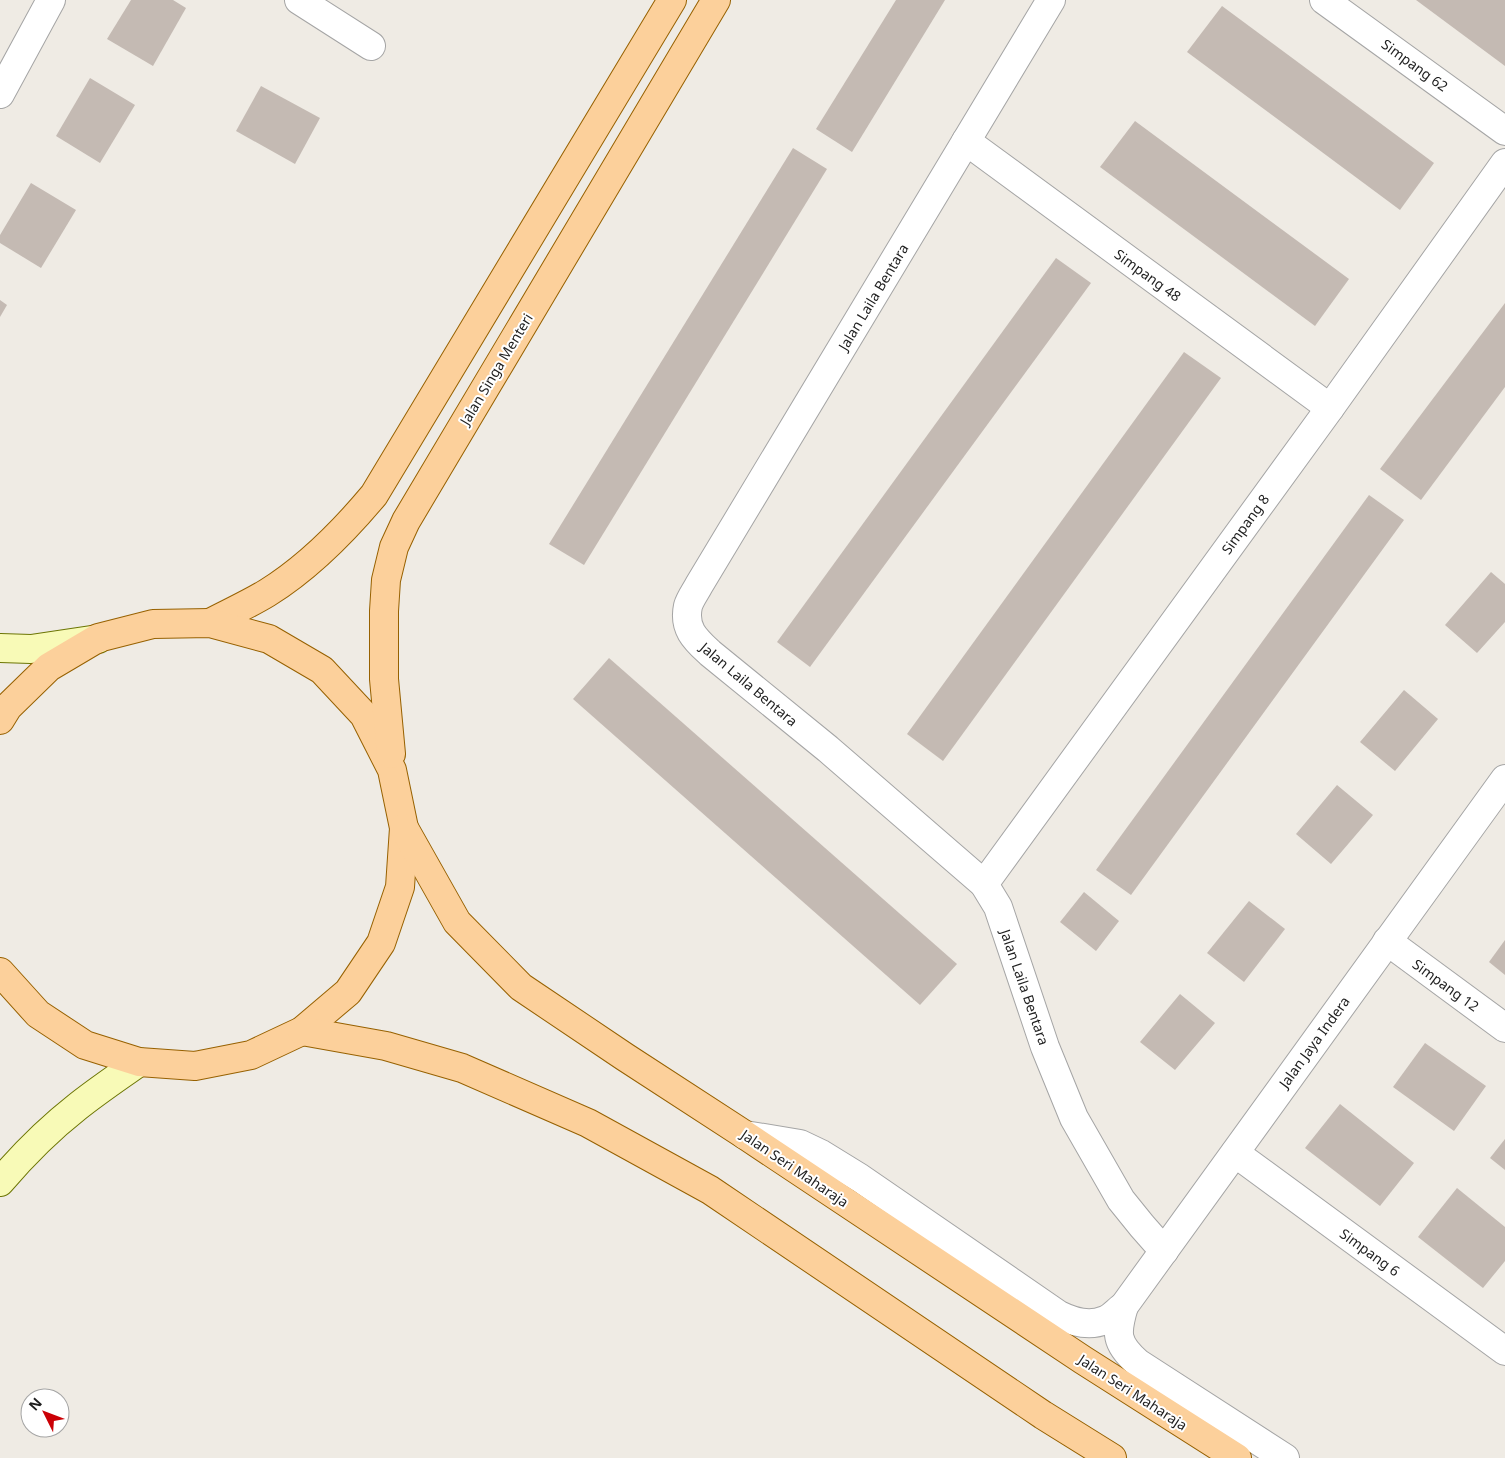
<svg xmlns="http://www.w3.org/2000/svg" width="1505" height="1458" viewBox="0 0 1505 1458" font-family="'Noto Sans',sans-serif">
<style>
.building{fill:#c4bab3}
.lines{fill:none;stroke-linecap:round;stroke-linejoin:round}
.street-casing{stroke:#a5a5a5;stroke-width:30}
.secondary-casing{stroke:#6c7504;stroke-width:30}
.primary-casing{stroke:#976100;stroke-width:30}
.street{stroke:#fff;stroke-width:28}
.secondary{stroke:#f8fab7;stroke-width:28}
.primary{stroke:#fcd09b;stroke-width:28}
.labels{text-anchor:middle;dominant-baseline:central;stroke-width:4;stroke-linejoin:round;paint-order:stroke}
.street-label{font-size:14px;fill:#1e1e1e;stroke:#fff}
</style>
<rect width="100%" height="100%" fill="#efebe4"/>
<g class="building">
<polygon points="131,0 173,0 186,8 153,66 107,39"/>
<polygon points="896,0 945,0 852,152 816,129"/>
<polygon points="1416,0 1505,0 1505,66"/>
<polygon points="1222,6 1434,163 1400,210 1187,52"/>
<polygon points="90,78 135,105 100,163 56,136"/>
<polygon points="261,86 320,118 295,164 236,131"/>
<polygon points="1135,121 1349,279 1315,326 1100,167"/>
<polygon points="793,148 827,169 584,565 549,544"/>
<polygon points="31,183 76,210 41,268 0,243 0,235"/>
<polygon points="1056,258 1091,283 810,667 777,642"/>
<polygon points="0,300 7,305 0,317"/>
<polygon points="1505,303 1505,387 1421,500 1380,469"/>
<polygon points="1184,352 1221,378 943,761 907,734"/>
<polygon points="1369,495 1404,520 1131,895 1096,870"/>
<polygon points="1491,572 1505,584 1505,622 1477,653 1445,625"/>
<polygon points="609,658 957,964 920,1005 573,699"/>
<polygon points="1404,690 1438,719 1395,771 1360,742"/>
<polygon points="1337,785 1373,815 1331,864 1296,834"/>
<polygon points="1084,892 1119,921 1096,951 1060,922"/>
<polygon points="1249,901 1285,929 1244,982 1207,953"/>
<polygon points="1505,940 1505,975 1489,962"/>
<polygon points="1180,994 1215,1023 1175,1070 1140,1042"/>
<polygon points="1425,1043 1486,1086 1454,1131 1393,1087"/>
<polygon points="1340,1104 1414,1163 1380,1206 1305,1148"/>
<polygon points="1505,1139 1505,1170 1490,1158"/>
<polygon points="1457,1188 1505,1227 1505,1261 1483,1288 1418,1237"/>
</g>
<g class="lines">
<g class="street-casing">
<g id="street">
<polyline points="299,0 371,46"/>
<path d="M 1051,0 L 699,585 C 696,591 690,599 688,606 C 683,629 696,640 710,653 L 828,749 L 984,884 L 998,907 L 1045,1047 L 1074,1118 L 1121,1200 L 1142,1226 L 1164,1251"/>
<polyline points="1324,0 1505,131"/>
<polyline points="0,94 51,0"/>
<polyline points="966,141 1330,408"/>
<polyline points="984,884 1330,408 1505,163"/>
<polyline points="1387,941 1505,1028"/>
<path d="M 745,1135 L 800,1144 L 821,1154 L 860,1178 L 1059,1315 C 1073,1322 1089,1327 1105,1320 C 1111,1318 1118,1310 1124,1306 L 1505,779"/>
<polyline points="1235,1153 1505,1351"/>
<path d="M 1124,1306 C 1116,1333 1115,1343 1138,1363 L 1285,1458"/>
</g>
</g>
<g class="secondary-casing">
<g id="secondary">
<polyline points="0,648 31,649 98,639"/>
<path d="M 0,1182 C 23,1155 49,1129 77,1107 C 97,1091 118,1077 139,1062"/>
</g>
</g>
<g class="primary-casing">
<g id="primary">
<path d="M 210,623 C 229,613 249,604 267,593 C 309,567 343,532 374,495 L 672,0"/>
<polyline points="0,720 8,707 49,667 98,638 153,624 210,623 269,639 322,670 364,715 392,770 404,828 400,887 381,943 348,992 302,1031 251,1055 195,1066 139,1062 85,1045 38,1014 0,972"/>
<polyline points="391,754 384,679 384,611 386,580 394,547 406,521 716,0"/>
<polyline points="404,828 457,922 521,987 625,1057 745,1135 1083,1360 1237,1458"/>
<polyline points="302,1031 386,1046 462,1068 588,1123 710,1190 1043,1415 1112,1458"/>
</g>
</g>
<use href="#street" class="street"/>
<use href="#secondary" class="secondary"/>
<use href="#primary" class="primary"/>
</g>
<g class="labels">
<g class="street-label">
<text transform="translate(1415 65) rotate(36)">Simpang 62</text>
<text transform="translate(1148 275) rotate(36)">Simpang 48</text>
<text transform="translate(873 297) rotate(-59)">Jalan Laila Bentara</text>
<text transform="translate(496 369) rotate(-59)">Jalan Singa Menteri</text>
<text transform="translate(1245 524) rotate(-54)">Simpang 8</text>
<text transform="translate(749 684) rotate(40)">Jalan Laila Bentara</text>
<text transform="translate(1446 985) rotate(36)">Simpang 12</text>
<text transform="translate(1025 987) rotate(71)">Jalan Laila Bentara</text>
<text transform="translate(1314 1042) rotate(-54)">Jalan Jaya Indera</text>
<text transform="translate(795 1168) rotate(34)">Jalan Seri Maharaja</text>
<text transform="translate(1370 1252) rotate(36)">Simpang 6</text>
<text transform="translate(1133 1392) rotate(33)">Jalan Seri Maharaja</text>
</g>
</g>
<g transform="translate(45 1413) rotate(312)"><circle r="24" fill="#ffffff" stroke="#a5a5a5"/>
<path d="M0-4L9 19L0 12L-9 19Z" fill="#cb0006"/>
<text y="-8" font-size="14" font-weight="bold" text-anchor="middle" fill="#1e1e1e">N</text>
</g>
</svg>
